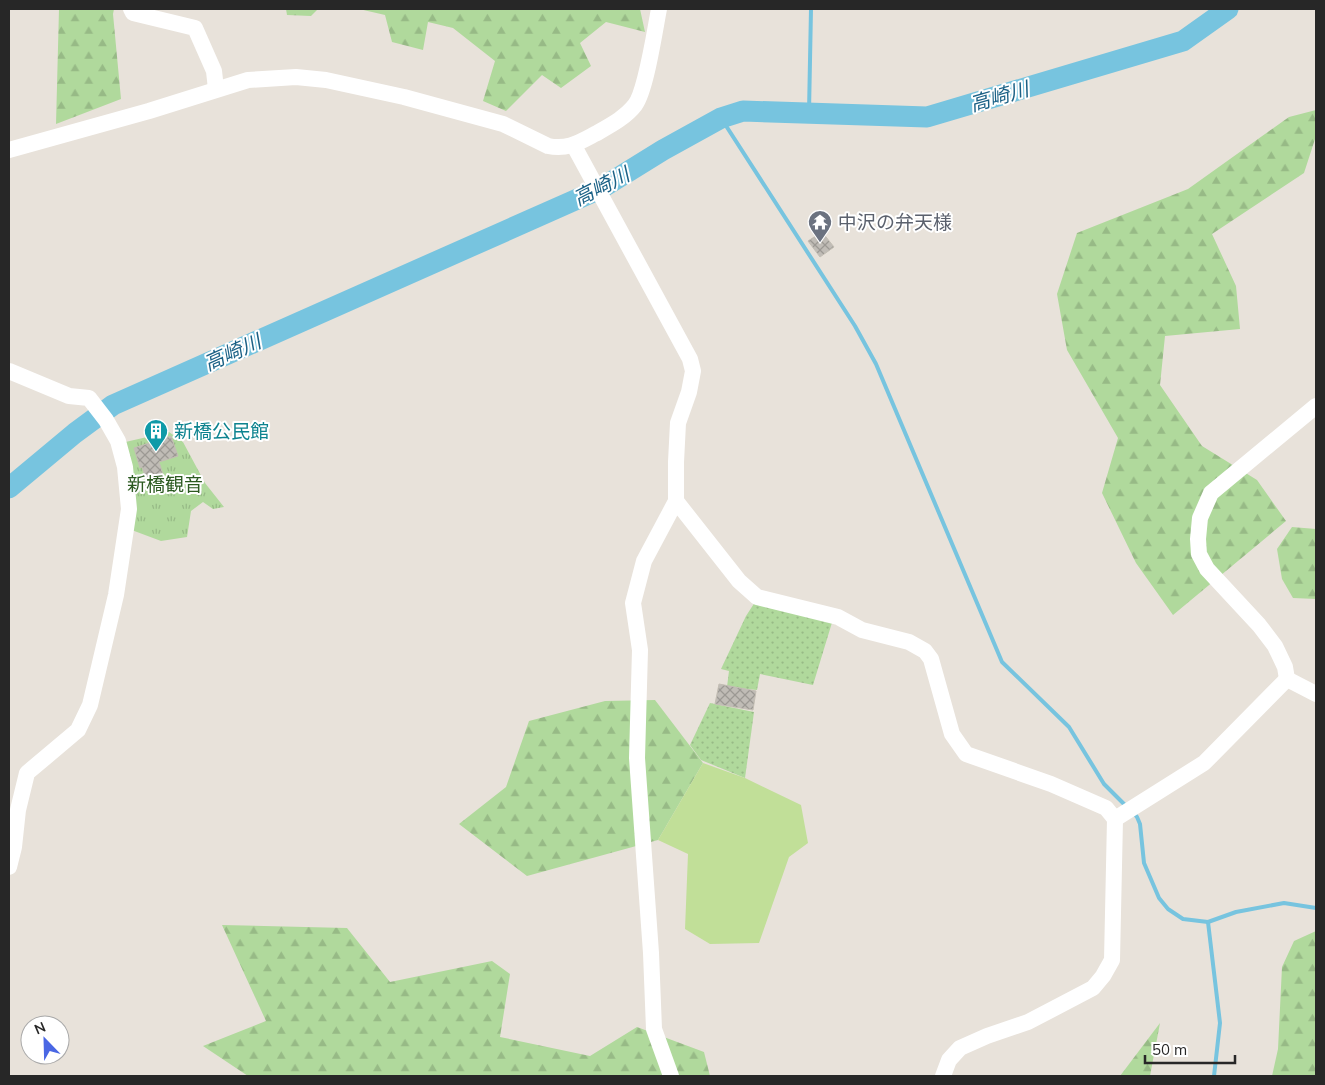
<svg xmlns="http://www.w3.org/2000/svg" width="1325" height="1085" viewBox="0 0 1325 1085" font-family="Mulish,'Noto Sans JP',sans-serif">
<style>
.grass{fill:url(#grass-dots)}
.forest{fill:url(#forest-firs)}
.park{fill:url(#park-tufts)}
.pitch{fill:#c1df98}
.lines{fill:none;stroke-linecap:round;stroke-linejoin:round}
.stream{stroke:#77c4df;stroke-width:4}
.river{stroke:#77c4df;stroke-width:21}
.building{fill:url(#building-cross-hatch);stroke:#c3beb4}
.minor{stroke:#fff;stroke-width:16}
.labels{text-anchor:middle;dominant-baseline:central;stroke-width:4;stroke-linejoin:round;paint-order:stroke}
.worship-label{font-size:19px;fill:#5b616d;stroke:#fff;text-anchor:start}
.culture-label{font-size:19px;fill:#0d838f;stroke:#fff;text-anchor:start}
.park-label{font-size:19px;fill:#2c5a21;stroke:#fff}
.water-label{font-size:20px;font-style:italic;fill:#1b6186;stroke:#fff}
</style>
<defs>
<pattern id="grass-dots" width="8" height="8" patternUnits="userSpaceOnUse" patternTransform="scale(1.25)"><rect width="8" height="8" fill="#b0d99c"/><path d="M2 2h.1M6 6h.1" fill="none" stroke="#97ba86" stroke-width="1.8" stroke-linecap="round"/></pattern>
<pattern id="forest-firs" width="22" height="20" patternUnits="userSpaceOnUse" patternTransform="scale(1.25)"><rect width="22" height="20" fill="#b0d99c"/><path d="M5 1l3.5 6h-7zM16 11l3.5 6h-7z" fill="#97ba86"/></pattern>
<pattern id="park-tufts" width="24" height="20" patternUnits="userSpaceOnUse" patternTransform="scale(1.25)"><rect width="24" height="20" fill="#b0d99c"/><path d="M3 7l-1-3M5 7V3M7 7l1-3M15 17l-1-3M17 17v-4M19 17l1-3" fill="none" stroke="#97ba86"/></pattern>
<pattern id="building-cross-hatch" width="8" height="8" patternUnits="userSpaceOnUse" patternTransform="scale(1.25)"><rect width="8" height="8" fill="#c0bcb6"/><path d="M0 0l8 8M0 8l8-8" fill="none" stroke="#9c9994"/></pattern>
</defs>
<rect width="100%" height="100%" fill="#e8e2da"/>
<g class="grass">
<polygon points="757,599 834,616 813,685 760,674 757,690 727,687 729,671 721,669 746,616"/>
<polygon points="710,703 754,712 745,778 701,760 690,745"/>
</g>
<g class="forest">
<polygon points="59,9 114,9 113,14 121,99 56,124"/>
<polygon points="286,9 318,9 311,16 287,15"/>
<polygon points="359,9 640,9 645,32 606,22 580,43 591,66 561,88 542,75 506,111 483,101 495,61 453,28 428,22 423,50 392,42 385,15"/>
<polygon points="1316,110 1316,136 1304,173 1212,234 1236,286 1240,329 1165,336 1160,385 1202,446 1257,480 1286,521 1173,615 1136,563 1102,493 1118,438 1067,350 1057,294 1077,233 1188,189 1289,117"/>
<polygon points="1292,527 1316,529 1316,599 1293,598 1282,579 1277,549"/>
<polygon points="655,700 703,763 658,840 527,876 459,824 506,787 529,721 605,701"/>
<polygon points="222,925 347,928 390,982 492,961 510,974 500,1037 590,1056 637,1027 704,1052 710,1076 248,1076 203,1046 266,1021"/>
<polygon points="1316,931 1316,1076 1272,1076 1278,1049 1282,967 1294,941"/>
<polygon points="1160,1023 1150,1076 1120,1076"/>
</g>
<polygon class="park" points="169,432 183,442 205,483 224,507 213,509 203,502 191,511 187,537 161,541 129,529 121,443"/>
<polygon class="pitch" points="703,763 745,778 801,805 808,843 789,857 759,943 710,944 685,929 688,854 658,840"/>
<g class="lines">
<g class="stream">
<polyline points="809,112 811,9"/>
<polyline points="721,118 855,326 876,364 1002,662 1069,727 1104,784 1126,806"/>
<polyline points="1133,812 1137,817 1140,824 1144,863 1159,898 1168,909 1183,919 1208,922 1236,912 1284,903 1316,908"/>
<polyline points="1208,922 1220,1023 1214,1076"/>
</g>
<polyline class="river" points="9,488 75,433 113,405 600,189 663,150 721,118 743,111 927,117 1183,41 1228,9"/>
</g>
<g class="building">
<polygon points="822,232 834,247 820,257 808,241"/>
<polygon points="171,436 178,456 159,462 166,484 150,490 142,467 140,468 134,448"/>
<polygon points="719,684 756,691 753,710 715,704"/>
</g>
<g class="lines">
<g class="minor">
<polyline points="131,9 133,13 195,28 214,71 216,89"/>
<polyline points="574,146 690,359 693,371 689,392 678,423 676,462 676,501 644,561 633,603 640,650 637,758 651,953 654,1029 671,1076"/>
<path d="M 9,150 L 149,111 L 248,80 L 296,77 L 326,80 L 404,97 L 503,124 L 548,146 C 567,150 578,143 595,134 C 609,126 625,118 635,105 C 646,91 655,29 659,9"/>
<polyline points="9,371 69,396 89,398 106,420 118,441 125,467 129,509 116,595 90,705 78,730 27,773 18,810 14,847 9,867"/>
<polyline points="676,501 739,581 757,597 838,617 862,630 909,642 925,651 931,659 952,734 966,754 1051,784 1106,808 1115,819 1112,960 1103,976 1093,988 1028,1022 987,1036 960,1048 949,1060 943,1076"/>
<polyline points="1287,679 1285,667 1275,646 1259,625 1207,569 1199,554 1198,539 1200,518 1211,493 1316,406"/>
<polyline points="1287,679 1316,694"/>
<polyline points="1115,819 1204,763 1287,679"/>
</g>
</g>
<defs>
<g id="temple-pin" transform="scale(1.25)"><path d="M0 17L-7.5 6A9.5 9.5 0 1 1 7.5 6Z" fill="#6b7280" stroke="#fff"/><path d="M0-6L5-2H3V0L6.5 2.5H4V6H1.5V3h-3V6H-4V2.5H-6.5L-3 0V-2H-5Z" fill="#fff"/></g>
<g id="building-pin" transform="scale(1.25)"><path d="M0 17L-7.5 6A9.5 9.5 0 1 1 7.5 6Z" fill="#0f9aa8" stroke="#fff"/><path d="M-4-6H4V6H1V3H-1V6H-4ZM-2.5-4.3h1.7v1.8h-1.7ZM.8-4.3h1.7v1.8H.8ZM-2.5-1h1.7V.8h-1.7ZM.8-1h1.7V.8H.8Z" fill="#fff"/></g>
</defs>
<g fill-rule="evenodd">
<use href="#temple-pin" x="820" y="222"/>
<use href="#building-pin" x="156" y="431"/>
</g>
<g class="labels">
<g class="worship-label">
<text x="838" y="222">中沢の弁天様</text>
</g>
<g class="culture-label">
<text x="174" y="431">新橋公民館</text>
</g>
<g class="park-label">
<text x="165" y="484">新橋観音</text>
</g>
<g class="water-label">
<text transform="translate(999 96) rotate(-16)">高崎川</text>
<text transform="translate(601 186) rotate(-27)">高崎川</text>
<text transform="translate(232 352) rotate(-24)">高崎川</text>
</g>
</g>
<rect width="1325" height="1085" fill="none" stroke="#272727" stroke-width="20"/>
<g transform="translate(45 1040) rotate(337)"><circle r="24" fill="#ffffff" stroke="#a9a9a9"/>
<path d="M0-4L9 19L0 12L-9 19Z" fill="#4a67e4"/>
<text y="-8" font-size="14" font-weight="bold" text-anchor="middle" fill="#272727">N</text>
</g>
<path d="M1145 1055v8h90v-8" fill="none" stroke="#272727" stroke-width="2.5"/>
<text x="1152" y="1055" font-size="15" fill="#272727" stroke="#ffffff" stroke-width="4" paint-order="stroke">50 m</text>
</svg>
